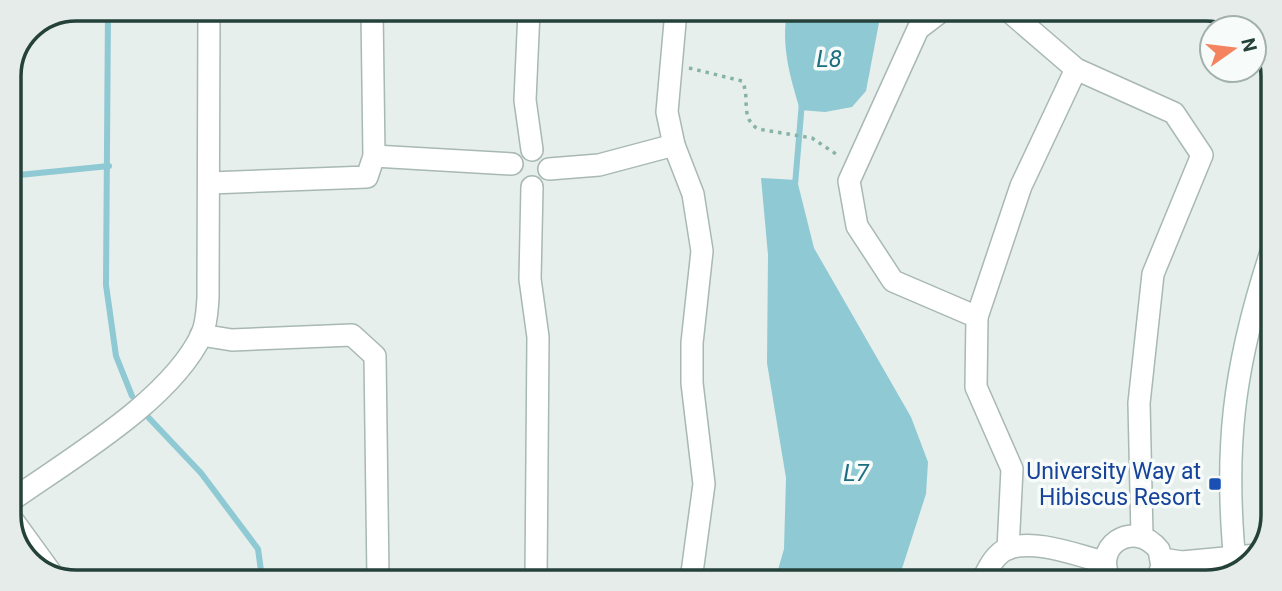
<svg xmlns="http://www.w3.org/2000/svg" width="1282" height="591" viewBox="0 0 1282 591" font-family="Roboto,sans-serif">
<style>
.water{fill:#8ec9d4}
.lines{fill:none;stroke-linecap:round;stroke-linejoin:round}
.stream{stroke:#8ec9d4;stroke-width:6}
.minor-casing{stroke:#a8b8b2;stroke-width:24}
.secondary-casing{stroke:#a4bbb3;stroke-width:24}
.path{stroke:#86b3a5;stroke-width:3.5;stroke-dasharray:3.5 5;stroke-linecap:butt}
.minor{stroke:#fff;stroke-width:21}
.secondary{stroke:#fff;stroke-width:21}
.transit-dot{fill:#1a4fb4;stroke:#f7fbf9;stroke-width:2.5}
.labels{text-anchor:middle;dominant-baseline:central;stroke-width:7;stroke-linejoin:round;paint-order:stroke}
.transit-label{font-size:23px;fill:#164399;stroke:#f7fbf9;text-anchor:end}
.water-label{font-size:24px;font-style:italic;fill:#1c6f80;stroke:#f7fbf9}
.rim{fill:none;stroke:#24423a;stroke-width:3.5}
</style>
<rect width="100%" height="100%" fill="#e6efeb"/>
<g class="water">
<path d="M 787,12 L 881,12 L 866,91 L 852,107 L 825,112 L 800,110 C 790,77 781,46 787,12 Z"/>
<polygon points="761,178 797,180 814,248 911,417 928,462 926,494 898,581 775,580 784,549 786,478 767,363 768,255"/>
</g>
<g class="lines">
<g class="stream">
<polyline points="108,9 106,285 116,356 132,396"/>
<polyline points="9,176 109,166"/>
<polyline points="795,185 802,102"/>
<polyline points="148,417 201,473 258,549 262,578"/>
</g>
<g class="minor-casing">
<g id="minor">
<polyline points="529,11 525,100 532,150"/>
<polyline points="676,11 667,112 674,145 693,194 702,251 692,343 692,383 704,484 691,580"/>
<polyline points="939,13 918,29 849,181 857,226 893,281 977,317 976,387 1012,469 1008,549"/>
<polyline points="1011,13 1076,69 1174,113 1202,155 1153,274 1139,403 1142,536"/>
<polyline points="1254,51 1262,39"/>
<polyline points="374,156 512,164"/>
<polyline points="549,169 599,165 674,145"/>
<polyline points="210,183 367,177 374,156 372,10"/>
<polyline points="532,187 530,279 538,337 536,579"/>
<polyline points="977,317 1021,186 1076,69"/>
<polyline points="201,335 232,340 352,335 375,356 378,578"/>
<path d="M 9,502 C 68,460 171,401 202,334 C 207,322 207,310 208,298 L 209,9"/>
<polyline points="9,515 54,577"/>
<polyline points="1162,559 1182,562 1257,555"/>
<path d="M 982,581 C 988,569 995,553 1009,548 C 1037,539 1078,556 1105,562"/>
<path d="M 1112,582 C 1089,548 1133,517 1159,550 L 1162,567 L 1155,582"/>
<polyline points="1200,582 1208,582"/>
</g>
</g>
<g class="secondary-casing">
<path id="secondary" d="M 1236,573 C 1223,451 1233,368 1271,252"/>
</g>
<path class="path" d="M 689,68 L 742,81 C 751,98 739,117 758,129 L 812,138 L 839,156"/>
<use href="#minor" class="minor"/>
<use href="#secondary" class="secondary"/>
</g>
<rect class="transit-dot" x="1208" y="477" width="14" height="14" rx="3.5"/>
<g class="labels">
<g class="transit-label">
<text x="1201" y="471">University Way at<tspan x="1201" dy="26">Hibiscus Resort</tspan></text>
</g>
<g class="water-label">
<text x="829" y="59">L8</text>
<text x="856" y="473">L7</text>
</g>
</g>
<path d="M0 0H1282V591H0ZM76 21H1206A55 55 0 0 1 1261 76V515A55 55 0 0 1 1206 570H76A55 55 0 0 1 21 515V76A55 55 0 0 1 76 21Z" fill="#e6ecea" fill-rule="evenodd"/>
<path class="rim" d="M76 21H1206A55 55 0 0 1 1261 76V515A55 55 0 0 1 1206 570H76A55 55 0 0 1 21 515V76A55 55 0 0 1 76 21Z"/>
<g transform="translate(1233 49) rotate(76)"><circle r="33" fill="#f7fbf9" stroke="#a3b1ad" stroke-width="2"/>
<path d="M0-5L12 26L0 18L-12 26Z" fill="#f4845f"/>
<text y="-10" font-size="19" font-weight="bold" text-anchor="middle" fill="#24423a">N</text>
</g>
</svg>
